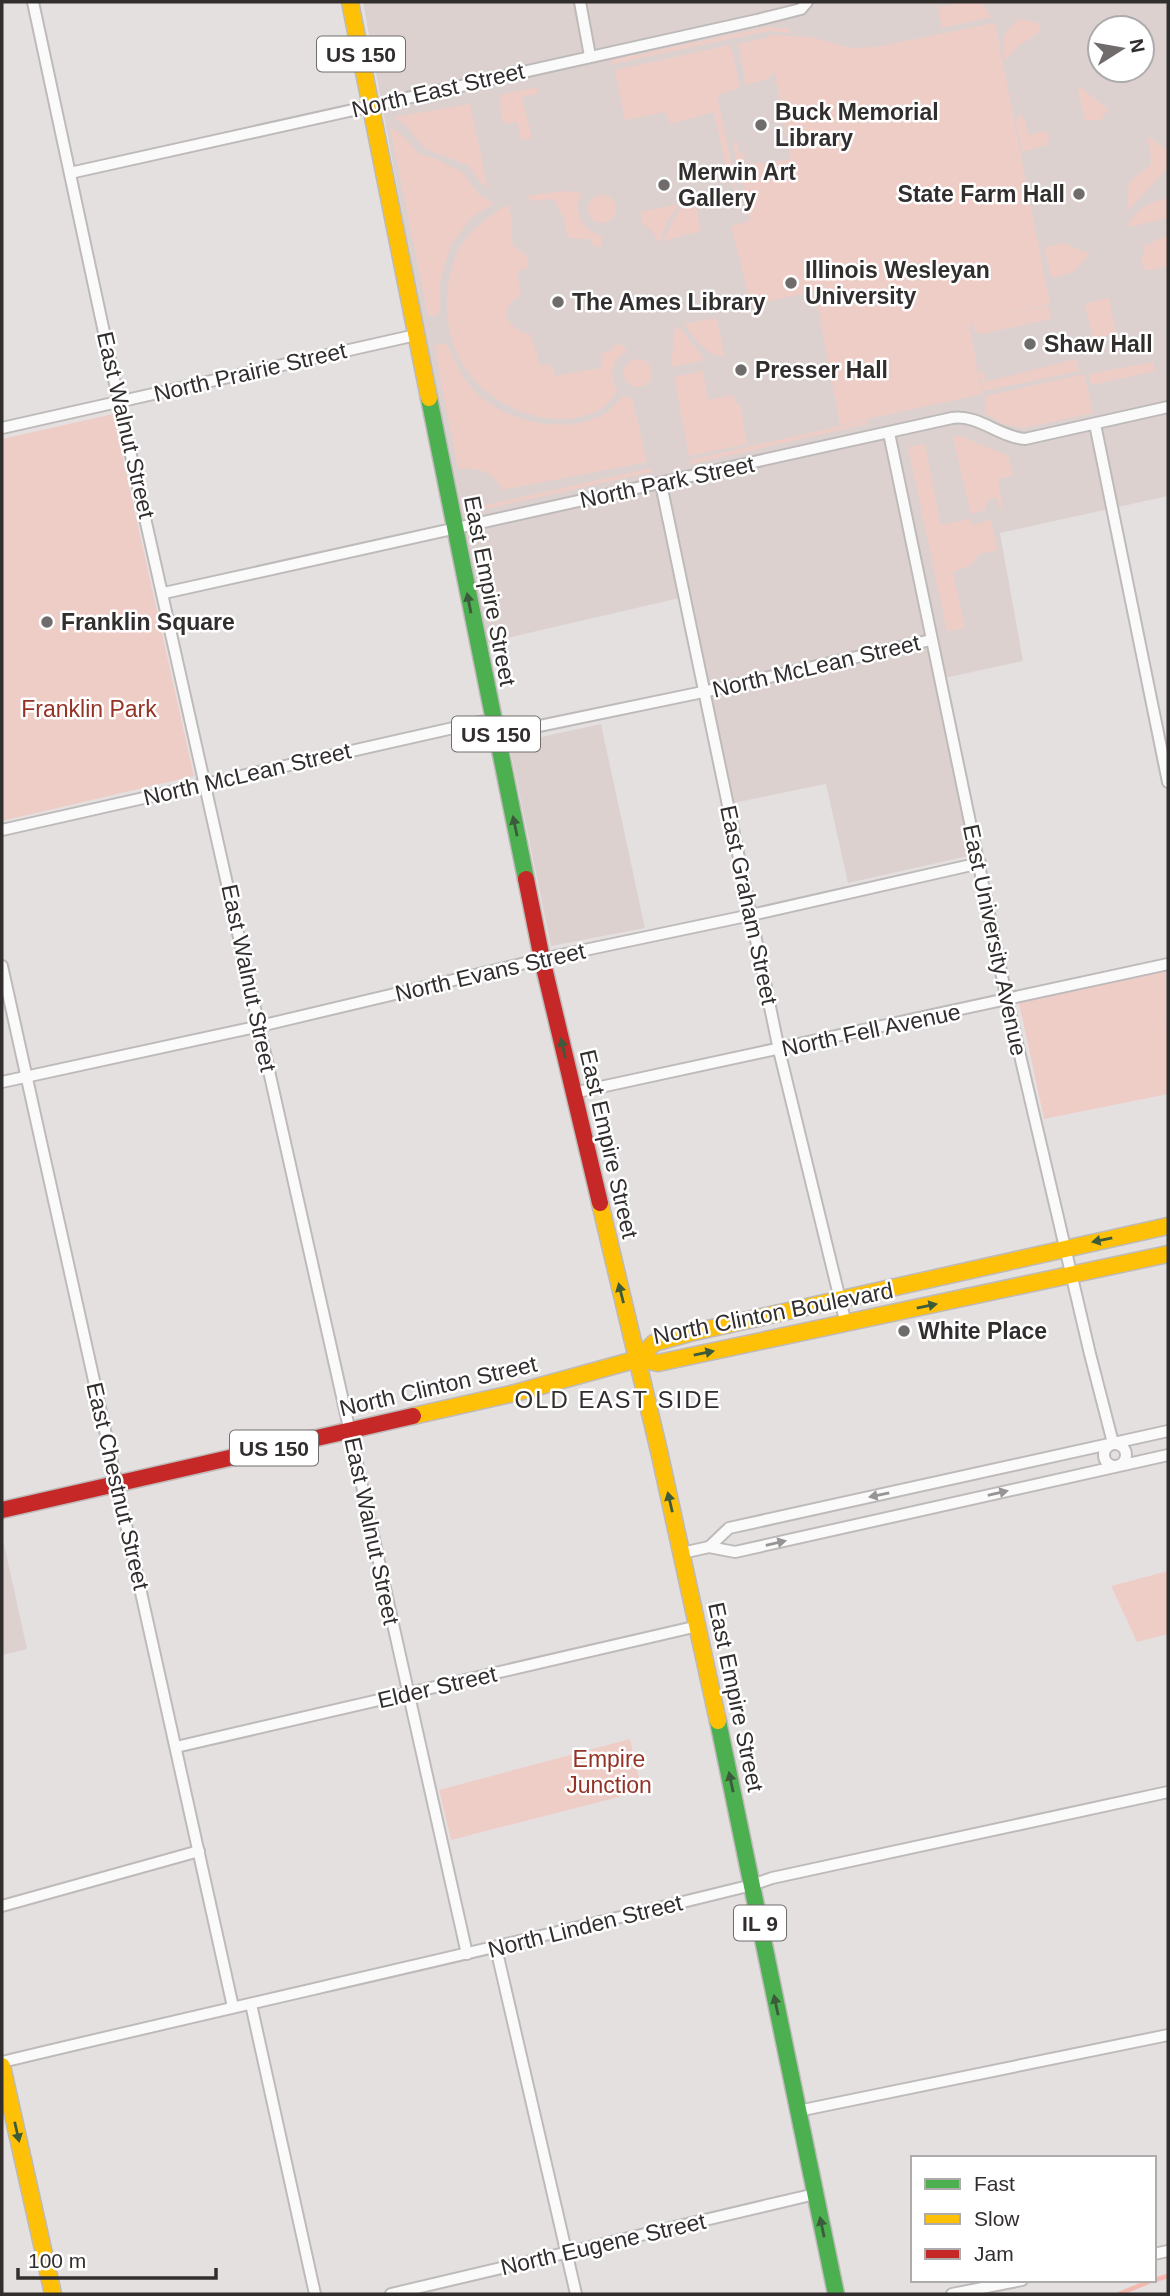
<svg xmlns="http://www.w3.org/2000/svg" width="1170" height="2296" viewBox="0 0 1170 2296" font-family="Arial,sans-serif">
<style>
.built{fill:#dcd1cf;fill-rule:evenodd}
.green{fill:#efcdc7}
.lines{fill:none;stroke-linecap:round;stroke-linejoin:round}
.stream{stroke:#f5b8ae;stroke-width:4.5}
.street-casing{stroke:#bebaba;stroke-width:14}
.fast-casing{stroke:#bebaba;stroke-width:19}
.slow-casing{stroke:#bebaba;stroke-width:19}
.jam-casing{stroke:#bebaba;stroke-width:19}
.street{stroke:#fbfafa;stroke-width:10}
.fast{stroke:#4caf50;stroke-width:16}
.slow{stroke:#ffc107;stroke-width:16}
.jam{stroke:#c62828;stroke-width:16}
.oneway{fill:#3b5b3a}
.oneway2{fill:#969494}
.poi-dot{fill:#716c6c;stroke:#fff;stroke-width:2.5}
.labels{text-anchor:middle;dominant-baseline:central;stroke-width:5;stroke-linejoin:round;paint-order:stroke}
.shield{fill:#fff;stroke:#706d6d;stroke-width:2}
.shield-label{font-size:21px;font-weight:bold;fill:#322e2e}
.street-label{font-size:23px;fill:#322e2e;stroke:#fff}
.poi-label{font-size:23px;font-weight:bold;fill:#322e2e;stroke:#fff;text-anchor:start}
.park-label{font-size:23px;fill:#943226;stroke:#fff}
.neighbourhood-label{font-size:24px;letter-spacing:2px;fill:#322e2e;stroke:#fff}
</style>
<rect width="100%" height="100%" fill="#e5e0e0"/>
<g class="built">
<path d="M 363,2 L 1168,2 L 1168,496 L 1000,533 L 1023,661 L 940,679 L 977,854 L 848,883 L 826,784 L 728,804 L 684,597 L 481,644 ZM 1100,28 L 1142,28 L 1142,70 L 1100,70 Z"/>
<polygon points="601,724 645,928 551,946 509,744"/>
<polygon points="2,1535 27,1649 2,1655"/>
</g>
<g class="green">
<polygon points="965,2 985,2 983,4 991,17 942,28 938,7"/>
<path d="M 1020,19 L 1038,23 L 1041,31 L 1018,46 L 1005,61 C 1001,42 1002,31 1020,19 Z"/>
<polygon points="995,23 1050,304 1003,315 1048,306 1051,319 981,334 974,331 972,323 969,323 982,394 840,425 817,303 806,306 804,297 815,295 815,291 751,305 731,226 750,221 740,172 745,167 737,164 733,143 737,141 739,153 742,152 746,165 762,162 763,164 791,159 777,83 774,82 776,79 775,72 767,79 746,85 738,44 768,38 768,35 811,37 851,48 876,47"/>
<polygon points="767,27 789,29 789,33 768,31 612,64 612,60"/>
<polygon points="731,45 740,88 717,95 737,190 735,190 732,180 729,180 714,112 670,124 665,112 625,120 615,70"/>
<polygon points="1077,85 1108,109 1101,120 1085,120"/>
<polygon points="537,87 537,94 522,97 532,138 521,140 517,122 503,124 499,95"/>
<polygon points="470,104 488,189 480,182 469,166 424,148 405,124 394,117"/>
<polygon points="1021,114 1025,120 1028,135 1046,131 1050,137 1047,145 1022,152 1016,120"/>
<polygon points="390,127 401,134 419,154 437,159 463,173 479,195 494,203 471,218 451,245 440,281 440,310 437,315 428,316"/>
<path d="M 1147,136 L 1168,150 L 1168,168 L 1127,212 L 1129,183 C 1152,160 1155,176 1147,136 Z"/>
<path d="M 563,191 L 583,193 L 577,202 C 578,222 585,230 603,237 L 601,246 L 594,247 L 591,239 L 569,238 L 562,215 L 554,199 L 532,201 L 527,196 Z"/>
<circle cx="602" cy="209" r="14"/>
<path d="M 1168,198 L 1168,218 L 1130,227 L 1129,222 C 1140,207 1150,202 1168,198 Z"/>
<polygon points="695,200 701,231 663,241 678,211"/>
<path d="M 508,204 C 514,222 510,228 513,246 L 527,256 L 528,268 L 517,271 L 521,296 C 494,309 509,330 531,335 L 540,366 L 551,364 L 555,376 L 601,368 L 601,353 L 611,351 L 612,347 L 621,344 L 627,351 C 610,360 609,375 617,391 C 612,398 606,407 599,410 C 552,434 489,407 463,365 C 443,334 442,285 458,251 C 468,230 489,217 508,204 Z"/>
<polygon points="680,204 667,221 660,242 658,242 652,231 642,222 641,212"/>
<polygon points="1168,235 1168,267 1149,270 1143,268 1141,257 1145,253 1142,247"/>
<polygon points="1063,243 1090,254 1073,272 1054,278 1051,276 1045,250 1047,247"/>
<polygon points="1109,298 1116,334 1093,339 1085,304"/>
<path d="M 716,318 L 725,357 C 706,356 695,338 684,324 Z"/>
<polygon points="679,327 703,357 702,361 671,367 675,328"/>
<path d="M 441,344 L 447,344 C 455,363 465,384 482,398 C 513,423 567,435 604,414 C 611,410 618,401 624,396 L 632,398 L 647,462 L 502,490 C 494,471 477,467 458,469 L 434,346 Z"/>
<polygon points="1076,359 1079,371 983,391 979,372 983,371 986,382"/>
<circle cx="638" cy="373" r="14"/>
<polygon points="1153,362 1155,371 1091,385 1089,374"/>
<polygon points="703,371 708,400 734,395 735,403 740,404 747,444 689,456 674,377"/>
<polygon points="1084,374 1093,413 1023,428 1006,425 985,414 986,396"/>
<polygon points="113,414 194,776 2,821 2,439"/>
<polygon points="867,420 867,424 691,464 690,460"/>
<polygon points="960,436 1008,456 1013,475 998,479 1003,508 1000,509 997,497 988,500 985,510 971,514 953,437"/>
<polygon points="925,444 941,525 970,519 972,525 991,520 997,550 979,554 971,565 953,572 965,628 947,631 908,447"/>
<polygon points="652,468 652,472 472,512 468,509"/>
<polygon points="1166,970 1168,1094 1044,1119 1019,1003"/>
<polygon points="1168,1571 1168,1634 1137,1642 1111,1586"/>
<polygon points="630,1739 642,1791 451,1840 439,1790"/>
</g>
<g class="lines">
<g class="stream">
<polyline points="1154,2280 1168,2276"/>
<polyline points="1119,2294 1153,2280"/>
</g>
<g class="street-casing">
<g id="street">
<polyline points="33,2 119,402 467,1954"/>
<polyline points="580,2 590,56"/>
<polyline points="70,173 757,20 801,9 807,2"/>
<polyline points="1095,424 1168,782"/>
<polyline points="2,428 416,335"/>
<polyline points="889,433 1007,1000 1090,1354 1113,1443"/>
<polyline points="661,484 779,1050 846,1324"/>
<path d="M 164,593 L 952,418 C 978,414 999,437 1025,439 L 1168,407"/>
<polyline points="496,735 703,692 931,640"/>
<polyline points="2,830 493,719"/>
<polyline points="2,966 233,2007"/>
<polyline points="2,1082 260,1026 542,959 751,915 980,863"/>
<polyline points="573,1093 1168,964"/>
<circle cx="1115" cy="1455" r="11"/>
<polyline points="709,1547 729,1528 1168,1431"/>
<polyline points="682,1553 709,1547 735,1552 1168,1455"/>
<polyline points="176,1747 698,1626"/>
<polyline points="2,1906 199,1851"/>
<polyline points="496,1948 576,2294"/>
<polyline points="251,2004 315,2294"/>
<path d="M 2,2062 C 252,2002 503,1947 752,1885 L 772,1878 L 1168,1792"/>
<polyline points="798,2111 1168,2035"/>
<polyline points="1154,2254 1168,2251"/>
<polyline points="391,2294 815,2194"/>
<polyline points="952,2294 1022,2280"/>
</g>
</g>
<g class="fast-casing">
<g id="fast">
<polyline points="429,398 526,879"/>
<polyline points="718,1721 836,2294"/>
</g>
</g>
<g class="slow-casing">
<g id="slow">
<polyline points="350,2 429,398"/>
<polyline points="600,1203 659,1451 718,1721"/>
<polyline points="638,1359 654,1343 690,1333 1168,1226"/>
<polyline points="638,1359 658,1363 1168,1254"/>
<polyline points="413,1416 515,1393 638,1359"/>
<polyline points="2,2066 53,2294"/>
</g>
</g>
<g class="jam-casing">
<g id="jam">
<polyline points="526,879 542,959 600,1203"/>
<polyline points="2,1510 413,1416"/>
</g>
</g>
<use href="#street" class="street"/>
<use href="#fast" class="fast"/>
<use href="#slow" class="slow"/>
<use href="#jam" class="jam"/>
</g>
<defs><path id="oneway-solid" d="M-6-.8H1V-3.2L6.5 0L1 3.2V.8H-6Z" transform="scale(1.75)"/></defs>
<g class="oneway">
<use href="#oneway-solid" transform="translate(469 603) rotate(-101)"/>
<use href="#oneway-solid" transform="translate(515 826) rotate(-102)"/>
<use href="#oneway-solid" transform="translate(563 1048) rotate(-103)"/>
<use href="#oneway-solid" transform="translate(1102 1240) rotate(168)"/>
<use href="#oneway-solid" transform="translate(621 1293) rotate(-104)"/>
<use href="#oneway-solid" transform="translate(927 1306) rotate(-12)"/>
<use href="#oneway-solid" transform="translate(704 1353) rotate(-12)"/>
<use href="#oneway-solid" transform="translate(670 1502) rotate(-103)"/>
<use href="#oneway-solid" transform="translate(731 1782) rotate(-102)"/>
<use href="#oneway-solid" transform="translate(776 2005) rotate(-102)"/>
<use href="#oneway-solid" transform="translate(17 2132) rotate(77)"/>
<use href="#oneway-solid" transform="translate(822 2227) rotate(-102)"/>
</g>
<g class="oneway2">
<use href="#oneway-solid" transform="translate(998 1493) rotate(-13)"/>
<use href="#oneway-solid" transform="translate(879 1495) rotate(168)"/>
<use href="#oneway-solid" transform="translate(776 1543) rotate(-13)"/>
</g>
<g class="poi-dot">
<circle cx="761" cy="125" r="7"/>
<circle cx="664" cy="185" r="7"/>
<circle cx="1079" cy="194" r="7"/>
<circle cx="791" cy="283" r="7"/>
<circle cx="558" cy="302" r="7"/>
<circle cx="1030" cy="344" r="7"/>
<circle cx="741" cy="370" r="7"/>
<circle cx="47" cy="622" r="7"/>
<circle cx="904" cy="1331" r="7"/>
</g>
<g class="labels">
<g class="shield">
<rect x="317" y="36.5" width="88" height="35" rx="5"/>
<rect x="452" y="716.5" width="88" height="35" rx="5"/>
<rect x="230" y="1430.5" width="88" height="35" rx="5"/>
<rect x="734" y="1905.5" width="52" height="35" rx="5"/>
</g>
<g class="shield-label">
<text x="361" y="54">US 150</text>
<text x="496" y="734">US 150</text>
<text x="274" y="1448">US 150</text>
<text x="760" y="1923">IL 9</text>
</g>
<g class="street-label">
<text transform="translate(438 90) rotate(-13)">North East Street</text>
<text transform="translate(250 372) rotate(-13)">North Prairie Street</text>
<text transform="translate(126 425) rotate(77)">East Walnut Street</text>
<text transform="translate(667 482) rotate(-12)">North Park Street</text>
<text transform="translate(490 591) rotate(79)">East Empire Street</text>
<text transform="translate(816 666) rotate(-13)">North McLean Street</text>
<text transform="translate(247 774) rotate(-13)">North McLean Street</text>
<text transform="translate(749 905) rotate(78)">East Graham Street</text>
<text transform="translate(995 940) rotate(78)">East University Avenue</text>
<text transform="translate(490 972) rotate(-13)">North Evans Street</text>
<text transform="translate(249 978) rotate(78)">East Walnut Street</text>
<text transform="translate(871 1030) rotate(-12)">North Fell Avenue</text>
<text transform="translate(609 1144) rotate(77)">East Empire Street</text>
<text transform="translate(773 1313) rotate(-11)">North Clinton Boulevard</text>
<text transform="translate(438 1386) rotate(-13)">North Clinton Street</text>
<text transform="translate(118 1486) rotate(77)">East Chestnut Street</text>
<text transform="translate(372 1531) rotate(78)">East Walnut Street</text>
<text transform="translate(437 1687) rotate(-13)">Elder Street</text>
<text transform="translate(736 1697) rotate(78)">East Empire Street</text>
<text transform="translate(585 1926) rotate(-14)">North Linden Street</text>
<text transform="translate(603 2244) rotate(-13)">North Eugene Street</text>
</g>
<g class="poi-label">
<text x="775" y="112">Buck Memorial<tspan x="775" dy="26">Library</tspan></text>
<text x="678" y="172">Merwin Art<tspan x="678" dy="26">Gallery</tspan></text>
<text x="1065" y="194" text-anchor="end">State Farm Hall</text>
<text x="805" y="270">Illinois Wesleyan<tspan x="805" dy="26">University</tspan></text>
<text x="572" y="302">The Ames Library</text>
<text x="1044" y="344">Shaw Hall</text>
<text x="755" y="370">Presser Hall</text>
<text x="61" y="622">Franklin Square</text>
<text x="918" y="1331">White Place</text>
</g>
<g class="park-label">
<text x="89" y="709">Franklin Park</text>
<text x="609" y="1759">Empire<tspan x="609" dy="26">Junction</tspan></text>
</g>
<g class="neighbourhood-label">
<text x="618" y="1399">OLD EAST SIDE</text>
</g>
</g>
<rect width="1170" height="2296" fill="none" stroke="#322e2e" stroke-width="7"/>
<rect x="911" y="2156" width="245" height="126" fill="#ffffff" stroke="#adabab" stroke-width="2"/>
<rect x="925" y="2179" width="35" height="10" fill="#4caf50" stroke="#adabab" stroke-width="2"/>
<text x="974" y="2191" font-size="21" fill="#322e2e">Fast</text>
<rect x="925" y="2214" width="35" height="10" fill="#ffc107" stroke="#adabab" stroke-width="2"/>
<text x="974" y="2226" font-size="21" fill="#322e2e">Slow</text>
<rect x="925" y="2249" width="35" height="10" fill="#c62828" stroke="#adabab" stroke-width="2"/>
<text x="974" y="2261" font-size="21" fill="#322e2e">Jam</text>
<g transform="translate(1121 49) rotate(79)"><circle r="33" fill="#ffffff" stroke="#adabab" stroke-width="2"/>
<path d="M0-5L12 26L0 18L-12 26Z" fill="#716c6c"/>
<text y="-10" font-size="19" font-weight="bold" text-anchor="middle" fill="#322e2e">N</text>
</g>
<path d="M18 2268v10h198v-10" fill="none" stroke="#322e2e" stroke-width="3.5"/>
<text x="28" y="2268" font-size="21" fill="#322e2e" stroke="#ffffff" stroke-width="5" paint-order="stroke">100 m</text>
</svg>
